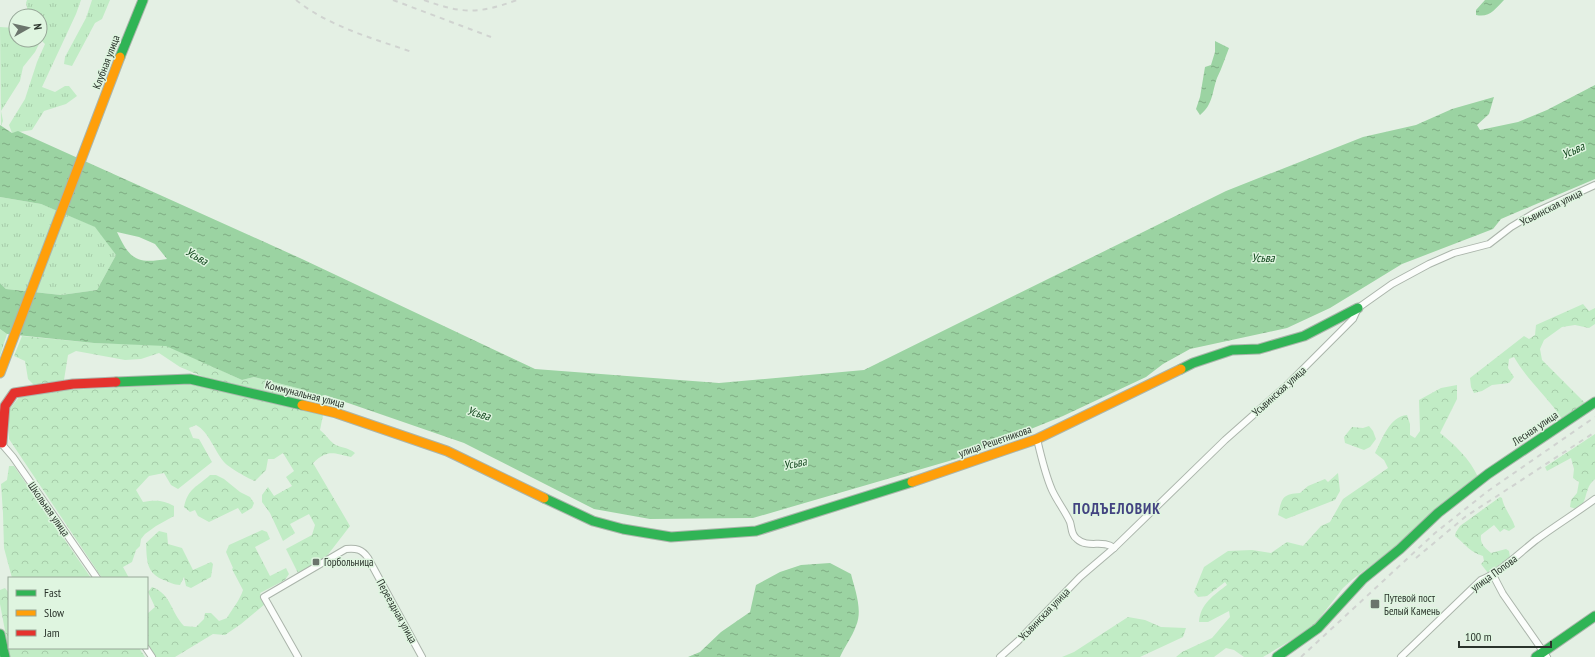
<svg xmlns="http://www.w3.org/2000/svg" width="1595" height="657" viewBox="0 0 1595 657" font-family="'PT Sans Narrow',sans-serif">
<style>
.grass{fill:url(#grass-tufts)}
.forest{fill:url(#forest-crowns)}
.water{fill:url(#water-ripples);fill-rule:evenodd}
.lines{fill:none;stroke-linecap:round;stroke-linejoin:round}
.street-casing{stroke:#abb5ab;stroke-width:8}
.fast-casing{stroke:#abb5ab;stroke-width:11}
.slow-casing{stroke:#abb5ab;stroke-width:11}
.jam-casing{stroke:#abb5ab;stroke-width:11}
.street{stroke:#fbfdfb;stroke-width:6}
.fast{stroke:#30b455;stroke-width:9}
.slow{stroke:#ff9f0a;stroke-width:9}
.jam{stroke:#e5322d;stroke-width:9}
.rail{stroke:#d0d3d0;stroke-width:2;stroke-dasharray:5 5;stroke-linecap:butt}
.poi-dot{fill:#6b756c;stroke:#dff5e0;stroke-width:1.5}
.labels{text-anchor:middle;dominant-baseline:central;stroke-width:3;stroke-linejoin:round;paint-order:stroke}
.street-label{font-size:11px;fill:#2a332b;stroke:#dff5e0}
.poi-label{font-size:11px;fill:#2a332b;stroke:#dff5e0;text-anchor:start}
.water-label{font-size:12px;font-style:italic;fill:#12471d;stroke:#dff5e0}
.district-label{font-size:15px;font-weight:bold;letter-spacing:1px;fill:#434381;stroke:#dff5e0}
</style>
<defs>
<pattern id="grass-tufts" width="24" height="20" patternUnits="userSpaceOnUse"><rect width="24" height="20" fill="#c1ecc5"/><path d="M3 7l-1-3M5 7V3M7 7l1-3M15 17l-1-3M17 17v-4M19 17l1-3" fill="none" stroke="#a6cba9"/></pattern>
<pattern id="forest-crowns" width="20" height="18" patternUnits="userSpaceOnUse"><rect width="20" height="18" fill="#c1ecc5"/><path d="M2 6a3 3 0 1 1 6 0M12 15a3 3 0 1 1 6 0" fill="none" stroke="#a6cba9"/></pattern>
<pattern id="water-ripples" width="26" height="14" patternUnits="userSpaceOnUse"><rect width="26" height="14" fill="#9bd3a2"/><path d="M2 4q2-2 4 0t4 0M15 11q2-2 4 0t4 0" fill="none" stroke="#7fac84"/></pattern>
</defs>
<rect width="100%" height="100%" fill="#e4f0e4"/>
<g class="grass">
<polygon points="27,0 81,0 76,14 42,87 55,92 65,86 69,86 77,96 66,104 44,111 32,130 12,133 9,125 25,99 37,62 45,44 41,40 35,52 23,67 20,81 1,111 3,121 1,126 0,27 16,28 16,40 40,40 40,16 29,16 26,3"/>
<polygon points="92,0 110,0 102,19 95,23 72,66 64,64 65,57 86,18"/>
<polygon points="0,197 41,204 96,227 116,255 97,290 61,295 6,289 0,283"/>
<polygon points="0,329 7,334 0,356"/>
</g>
<g class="forest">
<path d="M 1583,304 L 1589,311 L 1595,308 L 1595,324 L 1589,328 L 1575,325 L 1562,327 L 1544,340 L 1540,349 L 1542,360 L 1586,404 L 1562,419 C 1548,397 1527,380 1514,357 L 1509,359 L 1508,368 L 1514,377 L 1509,383 L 1492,385 L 1482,391 L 1474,393 L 1471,387 L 1470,378 L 1524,336 L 1529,339 L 1535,335 L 1536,325 Z"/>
<polygon points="22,336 94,343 166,345 242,380 254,377 305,390 304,396 297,400 239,387 204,377 180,367 159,353 141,359 125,360 76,351 68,355 64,380 34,385 28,379 25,361 14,356"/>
<path d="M 195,384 L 310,410 L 323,415 L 320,430 C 325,434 329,440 334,444 C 340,448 348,447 355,453 L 351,457 C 333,453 328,449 313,463 L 350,526 L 323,561 L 298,573 L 286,549 L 312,535 L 315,525 L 309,514 L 290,524 L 295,533 L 283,541 L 270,513 L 262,502 L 262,495 L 268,487 L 274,496 L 292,486 L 286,477 L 294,471 L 283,453 L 274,459 L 268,459 L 266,470 L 255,481 C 249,479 228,467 224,462 C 214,450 209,432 196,425 L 189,428 L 193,438 L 199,439 L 212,462 L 178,489 L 171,485 L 164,473 L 149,476 L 136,490 L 143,502 C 156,500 163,500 174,506 L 174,516 L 156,526 L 145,534 L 141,539 L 140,546 L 136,550 L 132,562 L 123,567 L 129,578 L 102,578 L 9,439 L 9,410 L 20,396 L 43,391 Z"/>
<path d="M 1457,385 L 1457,399 L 1440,433 C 1454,444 1470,459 1478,477 L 1443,504 L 1394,548 L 1353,579 L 1343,588 L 1312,628 L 1263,657 L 1244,657 L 1234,650 L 1226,648 L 1214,657 L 1176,657 L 1182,652 L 1212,638 L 1230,617 L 1229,611 L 1208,622 L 1199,622 C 1200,604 1214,595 1227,585 L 1225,582 L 1207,596 L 1198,597 L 1194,592 L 1204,567 L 1228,551 L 1252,550 L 1271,553 L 1287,542 L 1303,546 L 1321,526 L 1330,522 L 1343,499 L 1388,468 L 1384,460 L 1375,453 C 1383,438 1389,417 1407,415 L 1410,424 L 1410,435 L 1415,438 L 1420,431 L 1419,400 L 1441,388 Z"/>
<polygon points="1369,426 1373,431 1376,439 1370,447 1364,450 1345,443 1344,437 1352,427 1363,428"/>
<path d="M 1595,434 L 1595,479 C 1583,488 1589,504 1576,509 L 1570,507 L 1571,500 L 1577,493 L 1579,482 L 1573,478 L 1574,469 L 1571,458 L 1547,471 L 1545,467 Z"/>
<polygon points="9,466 14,466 91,578 12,578 4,548 3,513 1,484 7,480"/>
<path d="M 1338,473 L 1340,491 L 1335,500 L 1286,519 L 1278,515 C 1282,498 1282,494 1300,493 L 1308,486 L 1325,479 L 1328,482 Z"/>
<path d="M 210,475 L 216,475 L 224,479 L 240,492 L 250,497 L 254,503 L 252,508 L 242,514 L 238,508 L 209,522 L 198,516 L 195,510 L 190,512 L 184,507 C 188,488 197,487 210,475 Z"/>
<path d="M 1500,497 L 1502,498 C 1504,509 1512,517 1515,527 L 1509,531 L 1504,529 L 1500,532 L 1494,525 L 1481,535 C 1480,544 1484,547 1491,553 L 1506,549 L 1509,551 L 1510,557 L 1488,573 L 1481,564 L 1484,561 L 1483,556 C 1471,553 1465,544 1455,536 L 1456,532 L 1460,526 Z"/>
<path d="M 262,530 L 267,532 L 270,539 L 255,547 L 270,576 L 286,568 L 289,574 L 285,580 L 260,593 L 265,604 L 241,624 L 225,635 L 213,634 L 175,657 L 156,657 L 147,644 L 147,614 L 155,607 L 148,592 L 152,587 C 172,595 170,611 184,626 L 196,627 L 204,619 L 205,613 L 211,613 L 219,621 L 227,618 C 232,609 240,600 243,590 L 232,569 L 233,568 L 226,552 L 229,545 Z"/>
<path d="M 159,531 L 167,533 L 168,544 L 182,548 L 193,570 L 211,562 L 213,564 L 211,577 L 191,588 L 186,586 L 184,577 L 180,585 C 174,585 169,582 164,580 C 146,573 147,561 146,543 Z"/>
<polygon points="5,588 9,593 9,648 139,648 145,657 10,657 0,604 0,590"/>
<polygon points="1128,617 1145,620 1161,627 1186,628 1183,637 1140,657 1062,657 1074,652"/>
</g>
<g class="water">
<path d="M 1485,0 L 1504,0 C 1495,9 1490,18 1476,15 L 1476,10 Z"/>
<path d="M 1215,41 L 1229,48 C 1225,58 1222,68 1217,78 C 1212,92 1213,105 1200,115 L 1196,109 L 1200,97 L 1205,67 L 1211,65 L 1215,52 Z"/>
<path d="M 1595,85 L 1595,179 L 1501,219 L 1493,229 L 1402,264 L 1330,308 L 1287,328 L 1190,349 L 1163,364 L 1146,377 L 1063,416 L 956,459 L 753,518 L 650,519 L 594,509 L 464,443 L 325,395 L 314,399 L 305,390 L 254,377 L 242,380 L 166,346 L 94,343 L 7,334 L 0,329 L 0,283 L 6,289 L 61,295 L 97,290 L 116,255 L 95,227 L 41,204 L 0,197 L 0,125 L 12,133 L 18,131 L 302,259 L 535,369 L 719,383 L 864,370 L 1226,191 L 1363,137 L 1416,125 L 1452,109 L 1494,97 L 1489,114 L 1477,125 L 1480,130 L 1518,122 L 1547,110 ZM 117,232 L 139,237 L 155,244 L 167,259 C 137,264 130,260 117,232 Z"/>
<path d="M 830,563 L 851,574 C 855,590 863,610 856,626 C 852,637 845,646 840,657 L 688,657 L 700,652 L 721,632 L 750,612 L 756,585 L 780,572 L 801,565 Z"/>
</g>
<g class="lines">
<g class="street-casing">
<g id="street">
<path d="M 1037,439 C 1041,456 1045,474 1052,490 C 1057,501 1065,511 1070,522 C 1072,528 1071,535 1077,539 C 1088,549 1103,539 1114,548"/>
<polyline points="0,442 13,457 97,578"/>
<polyline points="1493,575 1503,594 1547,657"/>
<polyline points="146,648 152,657"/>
<path d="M 298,657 L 264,597 L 346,549 C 356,548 362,549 368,558 L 422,657"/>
<polyline points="1000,657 1018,641 1080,577 1114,548 1225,440 1286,386 1353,319 1358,308 1392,284 1429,264 1454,253 1489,244 1511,227 1536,212 1595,185"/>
<path d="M 1401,657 L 1481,580 C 1502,571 1518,554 1536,540 C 1555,526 1576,513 1595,499"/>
</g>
</g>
<g class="fast-casing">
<g id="fast">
<polyline points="120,57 143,0"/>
<polyline points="1181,369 1193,363 1232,350 1259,349 1304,336 1358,308"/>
<polyline points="116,382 190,379 302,405"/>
<polyline points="544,498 593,521 623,529 671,537 756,531 912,482"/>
<polyline points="0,634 5,657"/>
<polyline points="1277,657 1318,628 1363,579 1400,549 1438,513 1488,474 1595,402"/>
<polyline points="1536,657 1595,616"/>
</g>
</g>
<g class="slow-casing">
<g id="slow">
<polyline points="0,373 120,57"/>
<polyline points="302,405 336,413 447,451 544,498"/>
<polyline points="912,482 1037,439 1181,369"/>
</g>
</g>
<g class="jam-casing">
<polyline id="jam" points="2,443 5,406 14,393 73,384 116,382"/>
</g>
<use href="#street" class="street"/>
<use href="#fast" class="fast"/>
<use href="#slow" class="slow"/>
<use href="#jam" class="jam"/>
<g class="rail">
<path d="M 296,0 C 330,27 372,38 412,52"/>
<polyline points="393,0 491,37"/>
<path d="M 424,0 C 462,14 479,14 517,0"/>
<polyline points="1416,558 1465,517 1595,432"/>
<polyline points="1301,657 1435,533 1488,491 1595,417"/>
</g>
</g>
<g class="poi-dot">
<rect x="312" y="558" width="8" height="8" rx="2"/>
<rect x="1370" y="599" width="10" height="10" rx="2"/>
</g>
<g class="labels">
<g class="street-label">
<text transform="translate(106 62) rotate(-69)">Клубная улица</text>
<text transform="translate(1551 207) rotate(-27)">Усьвинская улица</text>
<text transform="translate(1279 391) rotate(-42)">Усьвинская улица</text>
<text transform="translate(305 394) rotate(14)">Коммунальная улица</text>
<text transform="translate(1535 428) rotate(-34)">Лесная улица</text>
<text transform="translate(995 441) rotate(-19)">улица Решетникова</text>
<text transform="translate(49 509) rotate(55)">Школьная улица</text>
<text transform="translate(1494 573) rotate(-36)">улица Попова</text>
<text transform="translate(397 611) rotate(61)">Переездная улица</text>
<text transform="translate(1044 614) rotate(-46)">Усьвинская улица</text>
</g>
<g class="poi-label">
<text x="324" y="562">Горбольница</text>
<text x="1384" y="598">Путевой пост<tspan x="1384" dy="13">Белый Камень</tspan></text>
</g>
<g class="water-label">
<text transform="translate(1573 150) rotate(-24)">Усьва</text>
<text transform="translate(197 256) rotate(30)">Усьва</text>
<text x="1263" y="257">Усьва</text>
<text transform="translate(479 413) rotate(17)">Усьва</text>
<text transform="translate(795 463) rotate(-12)">Усьва</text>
</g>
<g class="district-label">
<text x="1117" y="508">ПОДЪЕЛОВИК</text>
</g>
</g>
<rect x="8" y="577" width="140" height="72" fill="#dff5e0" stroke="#97a798"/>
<rect x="16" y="590" width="20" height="6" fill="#30b455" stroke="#97a798"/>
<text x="44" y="597" font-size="12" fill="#2a332b">Fast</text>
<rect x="16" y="610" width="20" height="6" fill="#ff9f0a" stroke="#97a798"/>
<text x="44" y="617" font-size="12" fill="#2a332b">Slow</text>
<rect x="16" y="630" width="20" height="6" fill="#e5322d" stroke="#97a798"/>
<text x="44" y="637" font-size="12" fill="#2a332b">Jam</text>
<g transform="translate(28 28) rotate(82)"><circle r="19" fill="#dff5e0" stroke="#97a798"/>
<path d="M0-3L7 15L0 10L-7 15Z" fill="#6b756c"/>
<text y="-6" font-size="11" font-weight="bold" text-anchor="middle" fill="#2a332b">N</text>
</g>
<path d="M1459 641v6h92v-6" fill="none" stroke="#2a332b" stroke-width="2"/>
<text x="1465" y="641" font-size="12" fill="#2a332b" stroke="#dff5e0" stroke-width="3" paint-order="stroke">100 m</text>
</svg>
